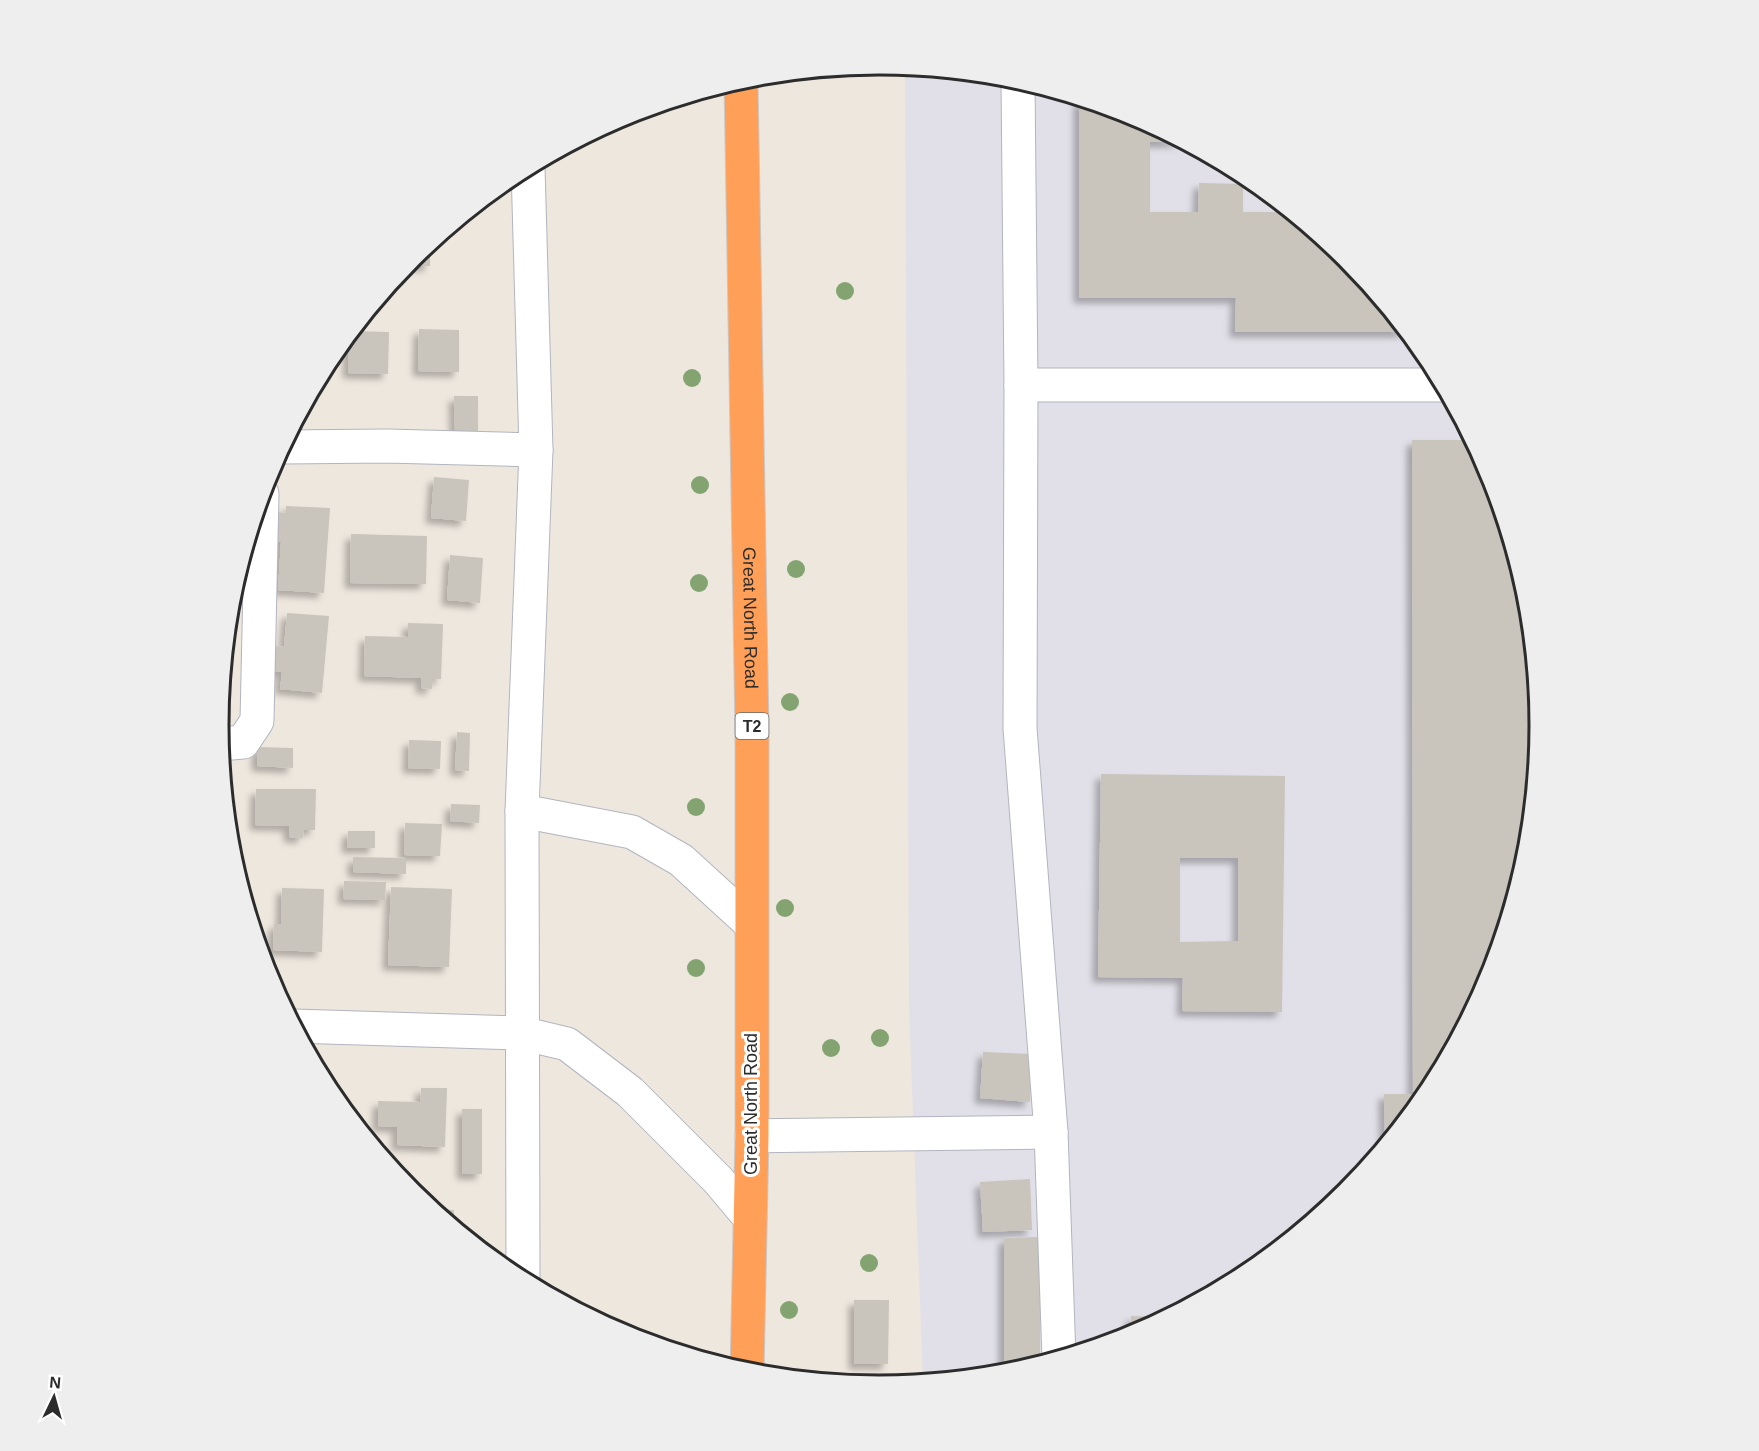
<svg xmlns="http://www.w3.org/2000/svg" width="1759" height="1451" viewBox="0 0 1759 1451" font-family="Arial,sans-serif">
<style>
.industrial{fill:#e1dfe7}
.building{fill:#c9c5bc;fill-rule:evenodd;filter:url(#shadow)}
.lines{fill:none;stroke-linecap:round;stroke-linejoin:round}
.minor-casing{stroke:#b2b5c0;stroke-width:35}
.highway-casing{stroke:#c8c8c8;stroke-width:35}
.minor{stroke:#fff;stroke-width:33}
.highway{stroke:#ff9f58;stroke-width:33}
.tree{fill:#83a471}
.labels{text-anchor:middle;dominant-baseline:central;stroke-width:6;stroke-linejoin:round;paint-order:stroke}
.shield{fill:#fff;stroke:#6b6b6b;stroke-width:1.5}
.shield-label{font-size:16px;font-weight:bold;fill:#2c2c2c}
.street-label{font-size:18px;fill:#2c2c2c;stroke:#fff}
.rim{fill:none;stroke:#2c2c2c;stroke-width:3}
</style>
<defs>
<filter id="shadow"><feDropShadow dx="-5.5" dy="5.5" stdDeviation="3" flood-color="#0004"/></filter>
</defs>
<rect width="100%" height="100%" fill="#eee7de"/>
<polygon class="industrial" points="905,67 1009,77 1133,115 1247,176 1347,258 1429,359 1490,473 1528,597 1540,726 1528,855 1429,1093 1347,1193 1246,1275 1132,1336 1008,1374 923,1382 909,1007"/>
<g class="building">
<polygon points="1079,99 1133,115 1183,142 1150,142 1150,212 1198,212 1199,183 1243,184 1243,212 1291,212 1347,258 1407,332 1235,332 1236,298 1079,298"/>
<polygon points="430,243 430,266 406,266 412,258"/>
<polygon points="419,329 459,330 459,372 418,371"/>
<polygon points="352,331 389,332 388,374 348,373 349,335"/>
<polygon points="330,358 330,372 323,372"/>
<polygon points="454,396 478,396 478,431 455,431"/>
<polygon points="1412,440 1473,440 1490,473 1528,597 1540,726 1528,855 1490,979 1429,1093 1385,1147 1384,1094 1413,1094"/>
<polygon points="434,477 469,480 466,521 431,518"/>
<polygon points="286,506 330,508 324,593 278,590 281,542 275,541 277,512 286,513"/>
<polygon points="351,534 427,536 426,584 350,583"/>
<polygon points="450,555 483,558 480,603 447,600"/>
<polygon points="287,613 329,616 322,693 280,689 282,672 272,672 274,646 284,647"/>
<polygon points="408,623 443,624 441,679 433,679 432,689 421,688 421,678 364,676 365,636 408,637"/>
<polygon points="457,732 470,733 469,771 455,770"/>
<polygon points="409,740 441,741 440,769 408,768"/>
<polygon points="257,747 293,748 293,768 257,766"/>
<polygon points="223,769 226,769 226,790 225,790"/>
<path d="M 1101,774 L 1285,776 L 1282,1012 L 1182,1011 L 1183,978 L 1098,977 ZM 1180,858 L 1238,858 L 1238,941 L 1180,942 Z"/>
<polygon points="256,789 316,789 315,830 304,830 303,838 289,837 289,826 255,825"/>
<polygon points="451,804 480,805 479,823 450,821"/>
<polygon points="405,823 442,824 440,856 404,855"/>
<polygon points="348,831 375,831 375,848 347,848"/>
<polygon points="353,857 406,858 406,874 353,872"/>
<polygon points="344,881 386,882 385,900 343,899"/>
<polygon points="391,887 452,889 449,967 388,965"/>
<polygon points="282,888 324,889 322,952 273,950 274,924 281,924"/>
<polygon points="983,1052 1032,1054 1030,1102 980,1098"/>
<polygon points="421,1088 447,1088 445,1147 397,1145 397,1127 378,1126 378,1101 420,1102"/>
<rect x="462" y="1109" width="20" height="65"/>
<polygon points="1030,1179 1032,1230 983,1232 980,1182"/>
<polygon points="431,1209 454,1210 454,1227"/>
<polygon points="1041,1237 1040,1364 1004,1374 1004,1238"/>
<polygon points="854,1300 889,1300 888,1364 854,1364"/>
<polygon points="1131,1316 1169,1317 1130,1337"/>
</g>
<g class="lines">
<g class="minor-casing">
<g id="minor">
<polyline points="1018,80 1021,385 1020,728 1051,1132 1059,1358"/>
<polyline points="1021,385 1443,385"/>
<polyline points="282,447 387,446 536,450"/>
<polyline points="220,744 243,742 257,721 262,494"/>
<polyline points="522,811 632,832 681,860 751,924"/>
<polyline points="294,1026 521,1033 567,1044 630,1092 718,1180 750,1218"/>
<polyline points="752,1136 1051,1132"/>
<polyline points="523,1281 522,811 536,450 528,167"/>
</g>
</g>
<g class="highway-casing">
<g id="highway">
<path id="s1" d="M 741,80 L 752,731 L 752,1136 L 747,1373"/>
</g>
</g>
<use href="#minor" class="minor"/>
<use href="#highway" class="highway"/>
</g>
<g class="tree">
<circle cx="845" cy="291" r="9"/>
<circle cx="692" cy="378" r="9"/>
<circle cx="700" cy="485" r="9"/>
<circle cx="796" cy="569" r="9"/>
<circle cx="699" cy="583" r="9"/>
<circle cx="790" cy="702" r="9"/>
<circle cx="696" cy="807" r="9"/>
<circle cx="785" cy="908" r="9"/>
<circle cx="696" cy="968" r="9"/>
<circle cx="880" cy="1038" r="9"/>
<circle cx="831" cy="1048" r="9"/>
<circle cx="869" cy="1263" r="9"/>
<circle cx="789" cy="1310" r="9"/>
</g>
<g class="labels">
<rect class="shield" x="735.5" y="713" width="33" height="26" rx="4.5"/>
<g class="shield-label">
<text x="752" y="726">T2</text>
</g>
<g class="street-label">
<text stroke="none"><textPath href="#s1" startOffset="538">Great North Road</textPath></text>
<text transform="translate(751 1104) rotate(-90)">Great North Road</text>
</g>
</g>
<path d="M0 0H1759V1451H0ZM229 725a650 650 0 1 1 1300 0a650 650 0 1 1-1300 0Z" fill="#eee" fill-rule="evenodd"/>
<path class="rim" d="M229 725a650 650 0 1 1 1300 0a650 650 0 1 1-1300 0Z"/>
<g transform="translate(54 1397) rotate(5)" stroke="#ffffff" stroke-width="4.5" paint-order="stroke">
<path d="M0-4.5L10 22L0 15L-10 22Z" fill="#2c2c2c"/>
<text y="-9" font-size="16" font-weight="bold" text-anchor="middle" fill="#2c2c2c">N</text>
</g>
</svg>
